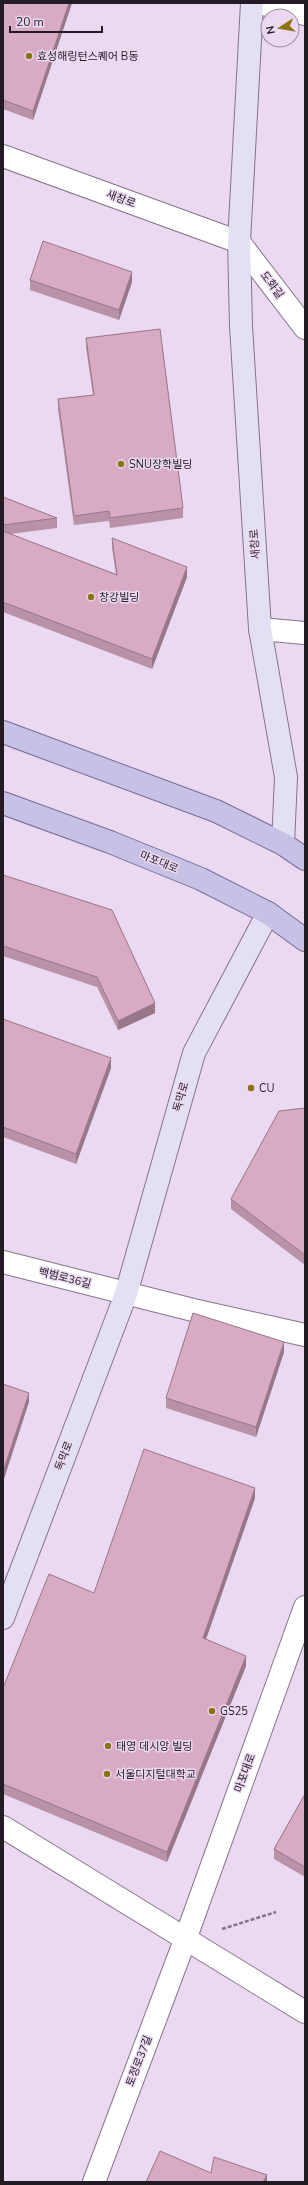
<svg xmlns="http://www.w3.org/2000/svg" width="308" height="2185" viewBox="0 0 308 2185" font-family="'Nunito Sans','Noto Sans KR',sans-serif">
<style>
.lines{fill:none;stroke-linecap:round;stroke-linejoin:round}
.minor-casing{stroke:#85748a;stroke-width:24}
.tertiary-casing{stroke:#85748a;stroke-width:24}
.secondary-casing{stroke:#85748a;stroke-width:24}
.primary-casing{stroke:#756c98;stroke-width:24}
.path{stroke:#817585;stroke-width:2.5;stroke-dasharray:4 2;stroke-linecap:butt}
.minor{stroke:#fff;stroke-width:22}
.tertiary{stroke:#fff;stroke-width:22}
.secondary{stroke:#e3e0f3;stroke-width:22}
.primary{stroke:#c7c1e6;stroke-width:22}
.wall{fill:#ba92a8}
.shaded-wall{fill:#977788}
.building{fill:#d8aac3;stroke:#977788}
.poi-dot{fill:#8a7215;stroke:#ebd9f1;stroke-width:1.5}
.labels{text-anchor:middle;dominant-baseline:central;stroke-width:3;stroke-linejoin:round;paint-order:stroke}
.poi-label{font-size:11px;fill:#231c25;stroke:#ebd9f1;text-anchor:start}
.street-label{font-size:11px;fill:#231c25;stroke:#ebd9f1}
</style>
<rect width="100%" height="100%" fill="#ebd9f1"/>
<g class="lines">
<g class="minor-casing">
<g id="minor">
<polyline points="259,3 305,14"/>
<polyline points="239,242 305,328"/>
<polyline points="260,629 305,633"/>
<polyline points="3,1262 193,1310 305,1335"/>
<polyline points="3,1827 305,2012"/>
<polyline points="94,2182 185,1940 305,1607"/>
</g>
</g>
<g class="tertiary-casing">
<polyline id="tertiary" points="3,156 239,242"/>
</g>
<g class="secondary-casing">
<g id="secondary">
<polyline points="252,3 239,242 241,326 260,629 286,777 283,844"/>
<polyline points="3,1618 126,1294 194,1053 268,913"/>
</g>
</g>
<g class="primary-casing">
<g id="primary">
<polyline points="3,732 216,811 283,844 305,859"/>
<polyline points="3,803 110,842 201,879 268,913 305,940"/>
</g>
</g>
<polyline class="path" points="222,1929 276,1912"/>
<use href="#minor" class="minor"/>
<use href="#tertiary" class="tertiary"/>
<use href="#secondary" class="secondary"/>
<use href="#primary" class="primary"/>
</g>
<g class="wall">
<polygon points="3,3 72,3 33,120 3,109"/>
<polygon points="30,280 132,282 119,320 30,290"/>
<polygon points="86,338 183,508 183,518 110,528 109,521 74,525 58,409 58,399 93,395 86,348"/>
<polygon points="3,497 57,518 57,528 10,534 116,574 112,548 112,538 187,577 152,669 3,612"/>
<polygon points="3,875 155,1013 118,1030 97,987 3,956"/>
<polygon points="3,1019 111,1068 76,1164 3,1137"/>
<polygon points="305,1108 305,1265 231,1209 231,1199"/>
<polygon points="284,1352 256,1437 166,1408 166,1398"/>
<polygon points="255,1498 206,1639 246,1666 167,1862 3,1794 3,1688"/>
<polygon points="305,1794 305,1877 274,1859 274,1849"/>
</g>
<g class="shaded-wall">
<polygon points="69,3 72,3 33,120 33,111"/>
<polygon points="132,272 132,282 119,320 119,310"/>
<polygon points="187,567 187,577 152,669 152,659"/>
<polygon points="155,1003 155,1013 118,1030 118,1021"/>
<polygon points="111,1058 111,1068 76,1164 76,1154"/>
<polygon points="284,1342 284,1352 256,1437 256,1427"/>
<polygon points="29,1393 29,1402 3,1482 3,1472"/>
<polygon points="255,1488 255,1498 203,1648 203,1638"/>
<polygon points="246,1656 246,1666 167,1862 167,1852"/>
<polygon points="267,2175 267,2182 263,2182"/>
</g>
<g class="building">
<polygon points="3,3 69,3 33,111 3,100"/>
<polygon points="43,241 132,272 119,310 30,280"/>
<polygon points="160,329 183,508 110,518 109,511 74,516 58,399 94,395 86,338"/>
<polygon points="3,497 57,518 3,525"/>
<polygon points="3,531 117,575 112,538 187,567 152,659 3,602"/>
<polygon points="3,875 112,910 155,1003 118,1021 97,977 3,946"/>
<polygon points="3,1019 111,1058 76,1154 3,1127"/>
<polygon points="305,1108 305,1255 231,1199 279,1111"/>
<polygon points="193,1313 284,1342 256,1427 166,1398"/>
<polygon points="3,1384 29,1393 3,1472"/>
<polygon points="144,1449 255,1488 203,1638 246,1656 167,1852 3,1784 3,1688 49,1574 94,1593"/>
<polygon points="305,1794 305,1867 274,1849"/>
<polygon points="160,2151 211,2173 214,2157 267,2175 263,2182 146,2182"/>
</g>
<g class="poi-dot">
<circle cx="29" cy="56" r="4"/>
<circle cx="121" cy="464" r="4"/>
<circle cx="91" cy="597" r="4"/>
<circle cx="251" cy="1088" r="4"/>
<circle cx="212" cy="1711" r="4"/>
<circle cx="108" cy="1746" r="4"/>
<circle cx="107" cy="1774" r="4"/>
</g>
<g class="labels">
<g class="poi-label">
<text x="37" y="56">효성해링턴스퀘어 B동</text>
<text x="129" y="464">SNU장학빌딩</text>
<text x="99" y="597">창강빌딩</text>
<text x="259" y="1088">CU</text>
<text x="220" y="1711">GS25</text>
<text x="116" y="1746">태영 데시앙 빌딩</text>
<text x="115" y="1774">서울디지털대학교</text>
</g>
<g class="street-label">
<text transform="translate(121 199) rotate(20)">새창로</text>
<text transform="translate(272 285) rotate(53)">도화길</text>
<text transform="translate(255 544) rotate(-94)">새창로</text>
<text transform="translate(159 862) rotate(22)">마포대로</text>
<text transform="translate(181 1097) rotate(-74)">독막로</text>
<text transform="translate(65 1278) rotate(14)">백범로36길</text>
<text transform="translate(64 1456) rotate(-69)">독막로</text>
<text transform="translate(245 1773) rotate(-70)">마포대로</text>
<text transform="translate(139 2061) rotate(-69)">토정로37길</text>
</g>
</g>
<rect width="308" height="2185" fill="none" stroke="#231c25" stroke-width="8"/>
<g transform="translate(280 28) rotate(258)"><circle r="19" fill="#ebd9f1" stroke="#9b8d9f"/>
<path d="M0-3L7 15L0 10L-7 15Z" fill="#8a7215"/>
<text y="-6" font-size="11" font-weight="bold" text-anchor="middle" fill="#231c25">N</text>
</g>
<path d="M10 26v6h92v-6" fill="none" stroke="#231c25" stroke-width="2"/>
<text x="16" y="26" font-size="12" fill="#231c25" stroke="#ebd9f1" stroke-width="3" paint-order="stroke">20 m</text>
</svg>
